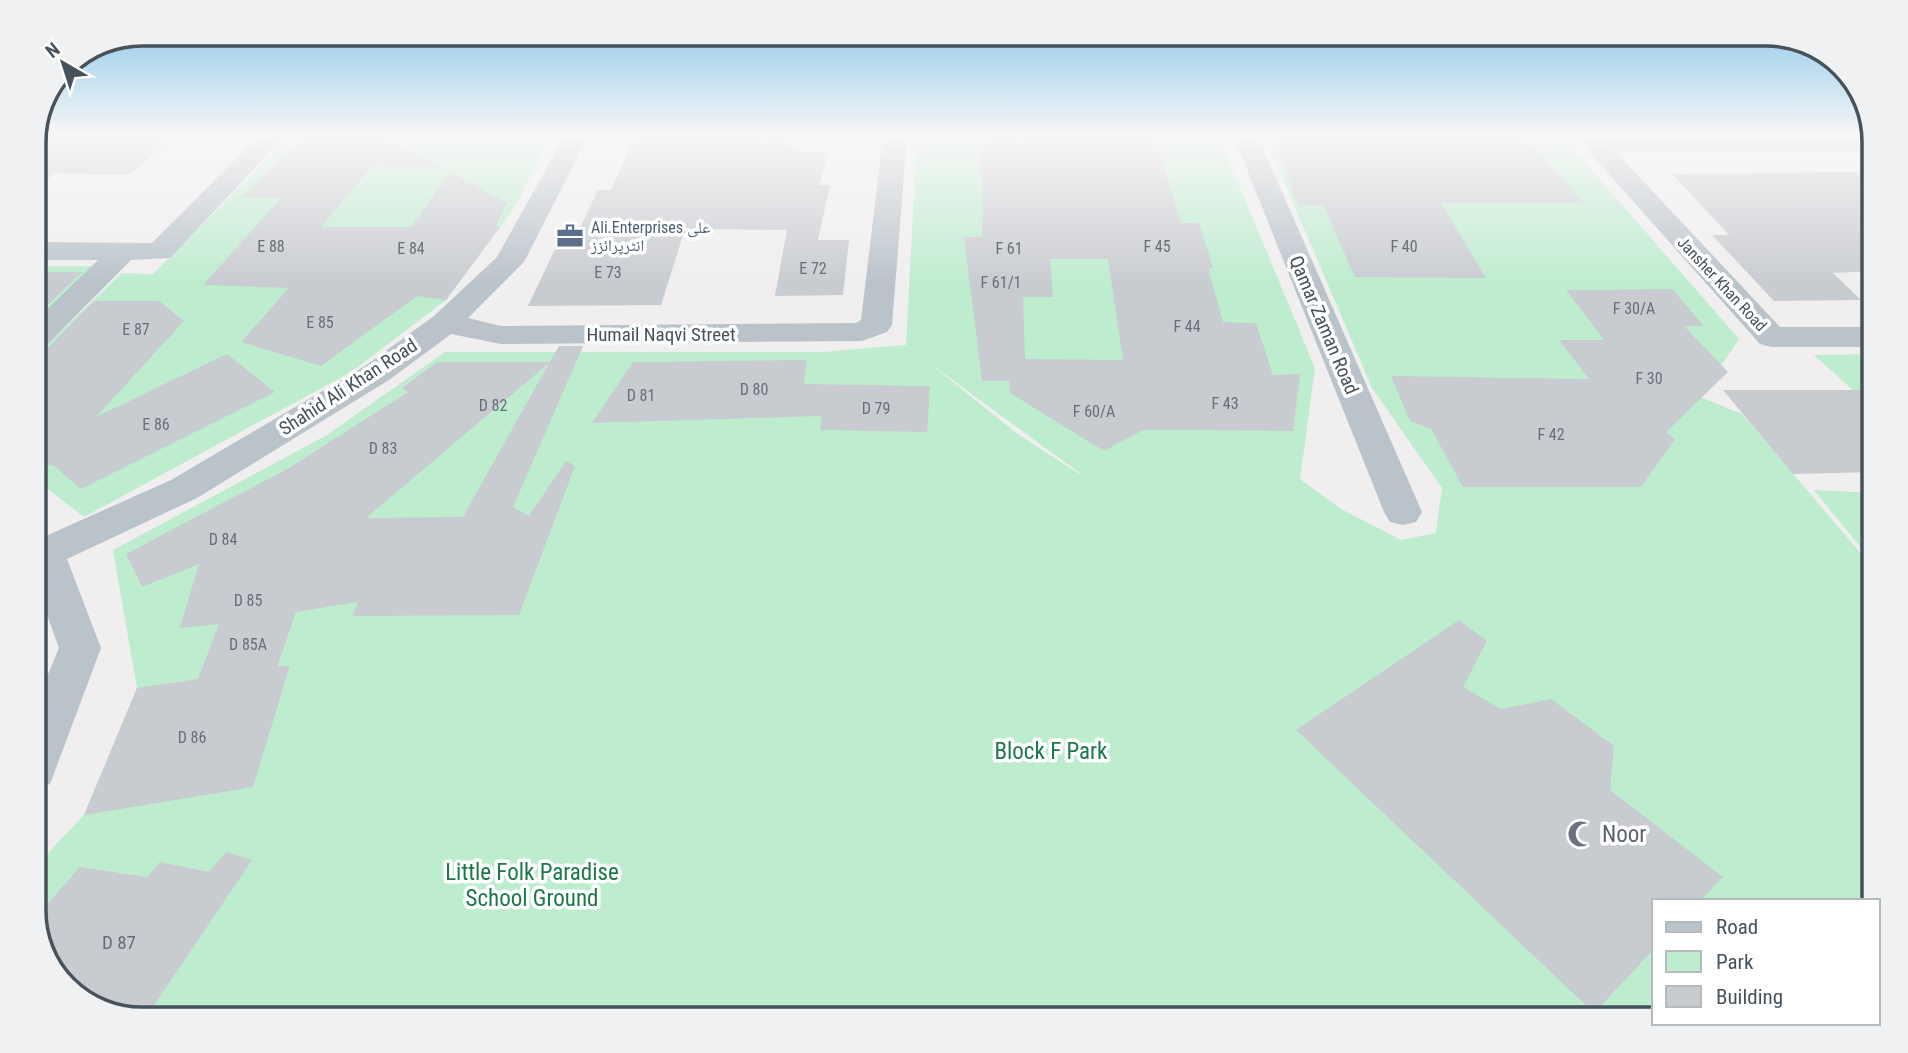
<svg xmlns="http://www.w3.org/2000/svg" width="1908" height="1053" viewBox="0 0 1908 1053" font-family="'Roboto Condensed','Noto Naskh Arabic',sans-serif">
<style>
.green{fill:#beeccf;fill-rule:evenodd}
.building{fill:#c8cbd0;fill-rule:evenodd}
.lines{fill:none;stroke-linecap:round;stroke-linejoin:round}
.minor{fill:#bac3ca;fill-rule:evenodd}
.labels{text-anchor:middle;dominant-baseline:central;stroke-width:7;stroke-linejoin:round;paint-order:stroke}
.far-service-label{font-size:16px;fill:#4e5e75;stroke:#fff;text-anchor:start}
.number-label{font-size:16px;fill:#677078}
.far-street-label{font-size:16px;fill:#47525a;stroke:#fff}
.street-label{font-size:19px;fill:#47525a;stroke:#fff}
.near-number-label{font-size:19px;fill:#677078}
.near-park-label{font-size:23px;fill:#1b7847;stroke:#fff}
.near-worship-label{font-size:23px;fill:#5b616d;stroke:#fff;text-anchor:start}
.rim{fill:none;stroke:#47525a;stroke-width:3.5}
</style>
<rect width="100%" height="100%" fill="#f0eeee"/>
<g class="green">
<polygon points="290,137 551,137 515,207 446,300 351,372 84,517 39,482 33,482 33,358 122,273 153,274"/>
<path d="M 917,137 L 1219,137 L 1315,368 L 1300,479 L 1341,509 L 1401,540 L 1436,533 L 1442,488 L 1372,388 L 1265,137 L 1563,137 L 1739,339 L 1700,397 L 1742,414 L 1875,570 L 1875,901 L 1654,901 L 1654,1020 L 142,1020 L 88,1005 L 48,966 L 33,918 L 33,869 L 84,815 L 137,688 L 113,550 L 327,435 L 445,352 L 823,352 L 906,345 ZM 928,362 L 1081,474 L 1081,475 L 1015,432 Z"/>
<polygon points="33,266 99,266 33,328"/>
<polygon points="1875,354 1875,410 1814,355"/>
<polygon points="1814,490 1875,493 1875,565"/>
</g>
<g class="building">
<polygon points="33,137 174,137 128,175 55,173 33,190"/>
<polygon points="303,137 387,137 442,168 372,166 321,227 411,227 450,172 507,203 495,227 500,227 446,300 417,296 321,366 241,342 289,288 203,285 281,198 242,197"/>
<polygon points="635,137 789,137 788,145 800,145 799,151 829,151 819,185 830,185 818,240 849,240 843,295 775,296 787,230 685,229 661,305 528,306 560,239 575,239 598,190 611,190"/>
<path d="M 989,137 L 1155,137 L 1181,223 L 1199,223 L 1213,268 L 1208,268 L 1223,322 L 1256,323 L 1273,375 L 1300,374 L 1293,431 L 1143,430 L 1104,451 L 1010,393 L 1009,381 L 982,381 L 964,237 L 982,237 L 983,175 L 979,175 L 980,143 L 988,144 ZM 1050,259 L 1108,259 L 1123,360 L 1025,359 L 1023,297 L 1053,297 Z"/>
<polygon points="1273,137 1526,137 1584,203 1441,203 1486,278 1355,277 1323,205 1298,205"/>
<polygon points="1855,172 1863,178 1875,178 1875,271 1833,273 1861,300 1774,301 1712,235 1729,235 1672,174"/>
<polygon points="33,272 82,272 33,319"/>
<polygon points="1672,289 1704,326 1684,326 1728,372 1666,432 1675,439 1641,487 1463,487 1431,429 1410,421 1391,376 1589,379 1559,340 1604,340 1566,290"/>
<polygon points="94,301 159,301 184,321 96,417 227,354 275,392 81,489 53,465 33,466 33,353 46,350"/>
<path d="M 559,346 L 583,346 L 513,507 L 529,516 L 566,461 L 575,466 L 519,615 L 352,616 L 358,602 L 296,612 L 277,667 L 290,665 L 253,787 L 84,815 L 137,688 L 198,679 L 219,624 L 180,628 L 199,564 L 142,587 L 126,554 L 289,468 L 408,392 L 402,388 L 437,362 L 550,362 ZM 549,363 L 463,517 L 366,518 Z"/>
<polygon points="807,360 804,384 930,386 927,432 820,430 822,416 592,423 633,362"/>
<polygon points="1723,390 1875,390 1875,472 1793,474"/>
<polygon points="1459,620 1487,641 1463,687 1501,709 1551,699 1614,746 1610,790 1723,877 1700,901 1654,901 1654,949 1594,1013 1296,730"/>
<polygon points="226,852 252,860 144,1020 88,1005 48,966 34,919 80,867 147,877 160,862 209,872"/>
</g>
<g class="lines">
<g class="minor">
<polygon points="258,137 284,137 170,258 131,260 44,348 33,350 33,323 98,260 33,260 33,242 152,243"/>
<polygon points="564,137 588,137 524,262 468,318 501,326 856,323 861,320 883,137 907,137 892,325 887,332 862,341 501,344 451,334 389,380 197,498 67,559 101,648 50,784 33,790 33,710 59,648 33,576 33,530 48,535 171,480 365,366 434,316 497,257"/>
<polygon points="1234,137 1258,137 1422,512 1416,522 1403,525 1390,522 1384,512"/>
<polygon points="1576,137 1875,137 1875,151 1615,151 1780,327 1875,327 1875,347 1771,347 1760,344"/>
</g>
</g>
<linearGradient id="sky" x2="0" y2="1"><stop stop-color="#83c2e8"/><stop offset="0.48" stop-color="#f8f7f7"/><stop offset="1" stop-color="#f8f7f7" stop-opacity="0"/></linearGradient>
<rect width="1908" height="284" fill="url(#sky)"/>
<defs>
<g id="office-bare" transform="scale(2.1)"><path d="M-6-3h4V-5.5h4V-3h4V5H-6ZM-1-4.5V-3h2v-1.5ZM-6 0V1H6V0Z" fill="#5c6f8a" stroke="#fff" stroke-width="2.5" paint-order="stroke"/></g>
<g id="mosque-bare" transform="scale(2.1)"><path d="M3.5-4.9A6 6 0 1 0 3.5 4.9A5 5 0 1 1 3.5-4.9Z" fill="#6b7280" stroke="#fff" stroke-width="2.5" paint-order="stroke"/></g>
</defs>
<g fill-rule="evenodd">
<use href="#office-bare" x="570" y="236"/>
<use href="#mosque-bare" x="1581" y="834"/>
</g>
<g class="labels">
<g class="far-service-label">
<text x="591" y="227">Ali.Enterprises.علی<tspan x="591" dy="18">انٹرپرائزز</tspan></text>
</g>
<g class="number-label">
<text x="271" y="246">E 88</text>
<text x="1157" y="246">F 45</text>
<text x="1404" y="246">F 40</text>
<text x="411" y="248">E 84</text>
<text x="1009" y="248">F 61</text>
<text x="813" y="268">E 72</text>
<text x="608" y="272">E 73</text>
<text x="1001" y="282">F 61/1</text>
<text x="1634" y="308">F 30/A</text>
<text x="320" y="322">E 85</text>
<text x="1187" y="326">F 44</text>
<text x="136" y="329">E 87</text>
<text x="1649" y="378">F 30</text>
<text x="754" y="389">D 80</text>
<text x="641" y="395">D 81</text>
<text x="1225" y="403">F 43</text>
<text x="493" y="405">D 82</text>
<text x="876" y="408">D 79</text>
<text x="1094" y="411">F 60/A</text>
<text x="156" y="424">E 86</text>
<text x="1551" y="434">F 42</text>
<text x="383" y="448">D 83</text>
<text x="223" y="539">D 84</text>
<text x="248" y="600">D 85</text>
<text x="248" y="644">D 85A</text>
<text x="192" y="737">D 86</text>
</g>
<g class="far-street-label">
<text transform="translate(1722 284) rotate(47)">Jansher Khan Road</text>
</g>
<g class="street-label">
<text transform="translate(1324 325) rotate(67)">Qamar Zaman Road</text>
<text x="661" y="334">Humail Naqvi Street</text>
<text transform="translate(348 387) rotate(-33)">Shahid Ali Khan Road</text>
</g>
<g class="near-number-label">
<text x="119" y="942">D 87</text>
</g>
<g class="near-park-label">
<text x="1051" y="751">Block F Park</text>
<text x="532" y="872">Little Folk Paradise<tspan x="532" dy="26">School Ground</tspan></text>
</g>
<g class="near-worship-label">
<text x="1602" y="834">Noor</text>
</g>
</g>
<path d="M0 0H1908V1053H0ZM142 46H1766A96 96 0 0 1 1862 142V911A96 96 0 0 1 1766 1007H142A96 96 0 0 1 46 911V142A96 96 0 0 1 142 46Z" fill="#f0f1f2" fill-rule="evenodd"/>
<path class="rim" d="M142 46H1766A96 96 0 0 1 1862 142V911A96 96 0 0 1 1766 1007H142A96 96 0 0 1 46 911V142A96 96 0 0 1 142 46Z"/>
<rect x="1652" y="899" width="228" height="126" fill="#ffffff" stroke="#b5babd" stroke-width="2"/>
<rect x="1666" y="922" width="35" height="10" fill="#bac3ca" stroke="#b5babd" stroke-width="2"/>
<text x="1716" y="934" font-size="21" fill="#47525a">Road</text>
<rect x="1666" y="951" width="35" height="21" fill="#beeccf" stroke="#b5babd" stroke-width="2"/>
<text x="1716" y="969" font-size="21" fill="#47525a">Park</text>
<rect x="1666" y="986" width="35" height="21" fill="#c8cbd0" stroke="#b5babd" stroke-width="2"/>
<text x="1716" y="1004" font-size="21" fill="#47525a">Building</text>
<g transform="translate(63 63) rotate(321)" stroke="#ffffff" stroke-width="5" paint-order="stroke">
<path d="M0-5L12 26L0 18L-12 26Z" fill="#47525a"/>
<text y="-10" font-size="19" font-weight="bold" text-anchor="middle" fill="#47525a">N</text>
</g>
</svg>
